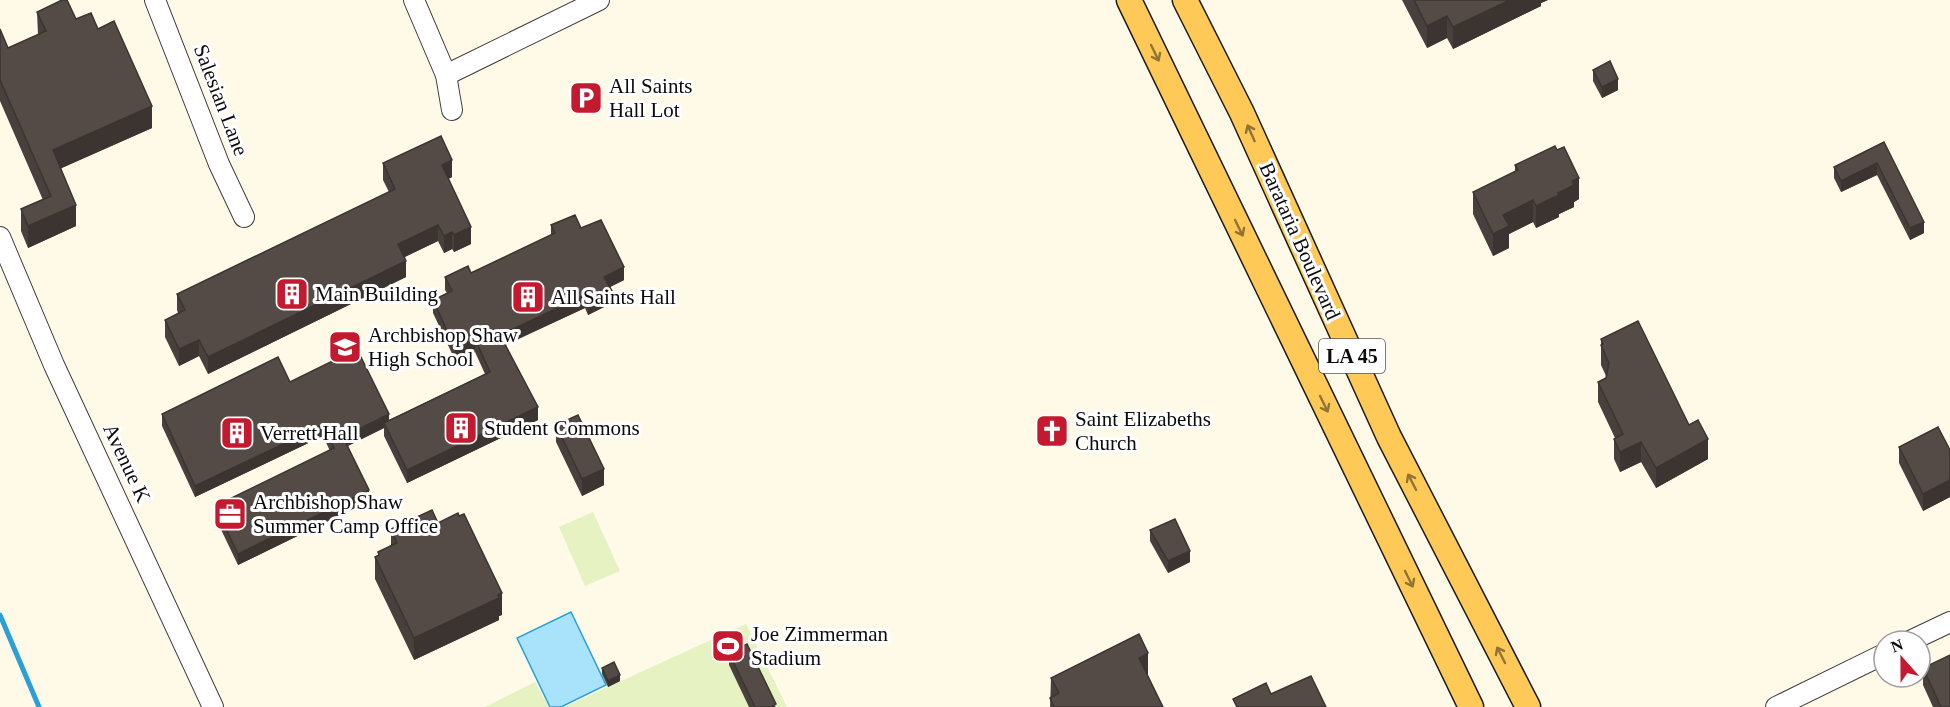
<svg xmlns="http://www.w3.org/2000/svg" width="1950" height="707" viewBox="0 0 1950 707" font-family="'Times New Roman',serif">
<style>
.pitch{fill:#e6f2c2}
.water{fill:#a9e3fb;stroke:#2aa0d7;stroke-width:1.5}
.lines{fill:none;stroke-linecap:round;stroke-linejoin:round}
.stream{stroke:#2aa0d7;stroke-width:5}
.minor-casing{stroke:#3e3e3e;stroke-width:22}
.major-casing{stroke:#1c1c1c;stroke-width:27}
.minor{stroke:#fff;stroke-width:20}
.major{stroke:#ffc958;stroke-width:24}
.wall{fill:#48403c}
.shaded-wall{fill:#3b3431}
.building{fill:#544b46;stroke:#3b3431;stroke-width:1.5}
.oneway{stroke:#917435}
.labels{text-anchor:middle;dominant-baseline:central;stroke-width:6;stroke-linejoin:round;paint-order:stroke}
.shield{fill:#fff;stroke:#545454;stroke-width:1.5}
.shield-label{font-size:20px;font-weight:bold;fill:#0b0b0b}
.poi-label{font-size:21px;fill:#0b0b0b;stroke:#fff;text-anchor:start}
.street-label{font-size:21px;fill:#0b0b0b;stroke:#fff}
</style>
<rect width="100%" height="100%" fill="#fff9e8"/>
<g class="pitch">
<polygon points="593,512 620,571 585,586 559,527"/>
<polygon points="746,624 787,707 564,707"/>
<polygon points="535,682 549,707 485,707"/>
</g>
<polygon class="water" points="571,612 606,685 561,707 550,707 517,638"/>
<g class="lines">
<polyline class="stream" points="0,615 39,707"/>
<g class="minor-casing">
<g id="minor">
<polyline points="155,0 219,164 244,217"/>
<polyline points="414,0 446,75 452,110"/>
<polyline points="446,75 599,0"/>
<polyline points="0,237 54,365 213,707"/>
<polyline points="1910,641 1950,622"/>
<polyline points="1776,707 1884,654"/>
</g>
</g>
<g class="major-casing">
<g id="major">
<polyline points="1129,0 1471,707"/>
<polyline points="1185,0 1242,113 1389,437 1528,707"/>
</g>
</g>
<use href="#minor" class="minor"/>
<use href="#major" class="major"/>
</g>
<g class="wall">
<polygon points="1402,0 1548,0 1541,3 1541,6 1453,49 1447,38 1427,48"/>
<polygon points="37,12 76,19 98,29 152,128 61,168 76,226 28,248 21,231 21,209 43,200 0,101 0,29 8,48 38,35"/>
<polygon points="1593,70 1618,90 1602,98 1593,81"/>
<polygon points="1884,142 1924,233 1910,240 1877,175 1841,192 1834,178 1834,167"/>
<polygon points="383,163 452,177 448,179 471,244 454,252 452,249 444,253 438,241 405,257 406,277 208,374 199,356 179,366 165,337 165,320 178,313 177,310 177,294 389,192 383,180"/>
<polygon points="1515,165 1579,199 1574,202 1574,207 1559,214 1559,217 1536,228 1533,222 1509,234 1509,248 1493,256 1473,214 1473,192 1515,172"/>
<polygon points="551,225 581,228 624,280 610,287 612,303 588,315 585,308 506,345 538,420 407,483 384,436 384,428 348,446 369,501 238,565 215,517 215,506 330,451 323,436 195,497 162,426 162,414 389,420 485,374 475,352 455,360 433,313 433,300 447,293 445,290 445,277 471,273 551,235"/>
<polygon points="1601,339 1689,425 1708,459 1656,488 1641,462 1620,472 1614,459 1614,439 1615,438 1598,402 1598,382 1606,378 1606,376 1601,365"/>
<polygon points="556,425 604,485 582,496 556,442"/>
<polygon points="1899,447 1950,450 1950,497 1923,511 1899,463"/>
<polygon points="438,523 502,615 499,616 499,620 414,660 375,579 375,557 378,556 378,552 391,546 391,529"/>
<polygon points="1150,530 1190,562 1168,573 1150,541"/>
<polygon points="729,653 776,707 749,707 729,665"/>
<polygon points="602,668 620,681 608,687 602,674"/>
<polygon points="1923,668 1950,707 1933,707 1923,685"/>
<polygon points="1148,674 1147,675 1163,707 1050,707 1051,678"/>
</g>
<g class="shaded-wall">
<polygon points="1510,0 1548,0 1541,3 1541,6 1453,49 1453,27"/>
<polygon points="1447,16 1447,38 1427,48 1427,26"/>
<polygon points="1618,79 1618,90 1602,98 1602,87"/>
<polygon points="152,106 152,128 53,172 53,150"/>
<polygon points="452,160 452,177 442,182 442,165"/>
<polygon points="1877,163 1877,175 1841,192 1841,181"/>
<polygon points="1579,178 1579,199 1574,202 1574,207 1559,214 1559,217 1536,228 1536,206 1558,193 1572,181"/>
<polygon points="1533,200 1533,222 1509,234 1509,248 1493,256 1493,234 1503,215"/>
<polygon points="76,205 76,226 28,248 28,226"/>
<polygon points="1924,222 1924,233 1910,240 1910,228"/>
<polygon points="438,225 438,241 398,260 398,244"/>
<polygon points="471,227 471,244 454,252 454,235"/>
<polygon points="452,232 452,249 444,253 444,236"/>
<polygon points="406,261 406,277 208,374 208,357"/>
<polygon points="624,267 624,280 604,290 604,277"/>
<polygon points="612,291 612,303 588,315 588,302"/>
<polygon points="585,295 585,308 500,347 500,335"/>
<polygon points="475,339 475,352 455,360 455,348"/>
<polygon points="199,340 199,356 179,366 179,349"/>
<polygon points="538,407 538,420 407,483 407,470"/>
<polygon points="389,414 389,426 384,423 384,428 343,448 343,437"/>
<polygon points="323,425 323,436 195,497 195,486"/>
<polygon points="1708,439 1708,459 1656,488 1656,468"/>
<polygon points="1641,442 1641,462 1620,472 1620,452"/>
<polygon points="604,469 604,485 582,496 582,479"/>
<polygon points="1950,480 1950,497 1923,511 1923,494"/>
<polygon points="369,490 369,501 238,565 238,554"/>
<polygon points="1190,551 1190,562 1168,573 1168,561"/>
<polygon points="502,593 502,615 499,616 499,620 414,660 414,638"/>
<polygon points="1148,653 1148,674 1139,680 1139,658"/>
<polygon points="620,675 620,681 608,687 608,681"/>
</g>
<g class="building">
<polygon points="62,0 67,0 76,19 91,13 98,29 114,21 152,106 53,150 76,205 28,226 21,209 51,196 0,80 0,29 8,48 46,31 37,12"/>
<polygon points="1414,0 1510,0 1453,27 1447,16 1427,26"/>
<polygon points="1610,61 1618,79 1602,87 1593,70"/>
<polygon points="441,136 452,160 442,165 471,227 454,235 452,232 444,236 438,225 398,244 406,261 208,357 199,340 179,349 165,320 185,310 177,294 395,189 383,163"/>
<polygon points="1884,142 1924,222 1910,228 1877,163 1841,181 1834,167"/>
<polygon points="1555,146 1557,150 1564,147 1579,178 1572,181 1574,185 1558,193 1559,195 1536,206 1533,200 1503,215 1509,226 1493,234 1473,192 1518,170 1515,165"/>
<polygon points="575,215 581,228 601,220 624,267 604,277 612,291 588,302 585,295 500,335 538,407 407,470 384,423 490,372 475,339 455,348 433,300 452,291 445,277 468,266 471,273 555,233 551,225"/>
<polygon points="1638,321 1689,425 1698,420 1708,439 1656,468 1641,442 1620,452 1614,439 1623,434 1598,382 1606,378 1609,363 1601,345 1603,344 1601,339"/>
<polygon points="357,349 389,414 343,437 369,490 238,554 215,506 334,448 323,425 195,486 162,414 278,357 290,382"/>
<polygon points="578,415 604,469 582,479 556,425"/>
<polygon points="1938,427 1950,450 1950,480 1923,494 1899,447"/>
<polygon points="432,510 438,523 458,513 459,516 464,514 502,593 498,595 499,598 414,638 375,557 379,555 378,552 397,543 391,529"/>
<polygon points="1175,519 1190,551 1168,561 1150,530"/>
<polygon points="1139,634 1148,653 1139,658 1163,707 1054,707 1050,698 1059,693 1051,678"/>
<polygon points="747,644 776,704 771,707 755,707 729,653"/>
<polygon points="1950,655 1950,707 1941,707 1923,668"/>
<polygon points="614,662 620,675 608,681 602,668"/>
<polygon points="1311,676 1326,707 1237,707 1233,699 1266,683 1271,694"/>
</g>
<defs><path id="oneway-shaft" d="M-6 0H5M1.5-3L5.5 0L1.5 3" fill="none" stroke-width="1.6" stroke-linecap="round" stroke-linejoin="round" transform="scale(1.5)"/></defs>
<g class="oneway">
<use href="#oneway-shaft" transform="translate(1155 53) rotate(64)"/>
<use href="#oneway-shaft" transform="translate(1251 133) rotate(-114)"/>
<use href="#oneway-shaft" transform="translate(1239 228) rotate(64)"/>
<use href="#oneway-shaft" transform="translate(1324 404) rotate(64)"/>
<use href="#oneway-shaft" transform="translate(1412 482) rotate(-117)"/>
<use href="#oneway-shaft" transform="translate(1409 579) rotate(64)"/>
<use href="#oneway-shaft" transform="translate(1501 655) rotate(-117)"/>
</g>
<defs>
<g id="parking-square" transform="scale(1.725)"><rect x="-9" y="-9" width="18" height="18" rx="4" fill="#c41a30" stroke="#fff"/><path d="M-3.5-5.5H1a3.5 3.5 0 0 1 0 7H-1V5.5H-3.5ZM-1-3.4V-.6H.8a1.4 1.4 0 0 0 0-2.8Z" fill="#fff"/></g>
<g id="building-square" transform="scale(1.725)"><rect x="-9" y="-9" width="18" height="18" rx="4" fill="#c41a30" stroke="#fff"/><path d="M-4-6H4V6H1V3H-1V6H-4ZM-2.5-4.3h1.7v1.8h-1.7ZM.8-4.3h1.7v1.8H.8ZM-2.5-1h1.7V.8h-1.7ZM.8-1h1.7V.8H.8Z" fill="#fff"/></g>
<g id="school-square" transform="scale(1.725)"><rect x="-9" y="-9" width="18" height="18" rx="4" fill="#c41a30" stroke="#fff"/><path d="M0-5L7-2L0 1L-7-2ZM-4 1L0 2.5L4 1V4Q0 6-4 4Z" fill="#fff"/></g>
<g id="church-square" transform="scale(1.725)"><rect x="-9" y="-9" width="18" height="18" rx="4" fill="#c41a30" stroke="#fff"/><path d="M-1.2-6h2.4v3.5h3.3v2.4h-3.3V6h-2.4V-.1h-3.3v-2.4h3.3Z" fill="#fff"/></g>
<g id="office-square" transform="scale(1.725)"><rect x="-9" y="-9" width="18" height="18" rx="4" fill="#c41a30" stroke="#fff"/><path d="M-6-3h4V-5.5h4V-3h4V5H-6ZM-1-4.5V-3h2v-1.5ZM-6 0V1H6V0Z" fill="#fff"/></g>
<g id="stadium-square" transform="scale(1.725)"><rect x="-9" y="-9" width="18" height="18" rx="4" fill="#c41a30" stroke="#fff"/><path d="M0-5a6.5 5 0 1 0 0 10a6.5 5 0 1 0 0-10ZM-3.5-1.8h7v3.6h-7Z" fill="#fff"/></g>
</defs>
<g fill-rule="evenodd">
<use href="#parking-square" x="586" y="98"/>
<use href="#building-square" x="292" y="294"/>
<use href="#building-square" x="528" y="297"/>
<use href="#school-square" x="345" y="347"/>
<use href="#building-square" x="461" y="428"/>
<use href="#church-square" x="1052" y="431"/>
<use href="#building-square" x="237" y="433"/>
<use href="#office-square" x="230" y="514"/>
<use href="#stadium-square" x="728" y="646"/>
</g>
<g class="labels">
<rect class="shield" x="1319" y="339" width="66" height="34" rx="4.5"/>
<g class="shield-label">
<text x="1352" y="356">LA 45</text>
</g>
<g class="poi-label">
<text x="609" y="86">All Saints<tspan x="609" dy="24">Hall Lot</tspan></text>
<text x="315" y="294">Main Building</text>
<text x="551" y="297">All Saints Hall</text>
<text x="368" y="335">Archbishop Shaw<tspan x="368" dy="24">High School</tspan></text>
<text x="1075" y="419">Saint Elizabeths<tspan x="1075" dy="24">Church</tspan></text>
<text x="484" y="428">Student Commons</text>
<text x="260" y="433">Verrett Hall</text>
<text x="253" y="502">Archbishop Shaw<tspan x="253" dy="24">Summer Camp Office</tspan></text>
<text x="751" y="634">Joe Zimmerman<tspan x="751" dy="24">Stadium</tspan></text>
</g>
<g class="street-label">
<text transform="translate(221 100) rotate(69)">Salesian Lane</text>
<text transform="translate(1300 241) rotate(66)">Barataria Boulevard</text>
<text transform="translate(127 463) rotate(65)">Avenue K</text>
</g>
</g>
<g transform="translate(1902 659) rotate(339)"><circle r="28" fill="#ffffff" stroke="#9d9d9d" stroke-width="1.5"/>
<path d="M0-4.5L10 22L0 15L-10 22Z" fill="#c41a30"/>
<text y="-9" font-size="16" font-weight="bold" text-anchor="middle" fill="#0b0b0b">N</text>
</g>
</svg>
